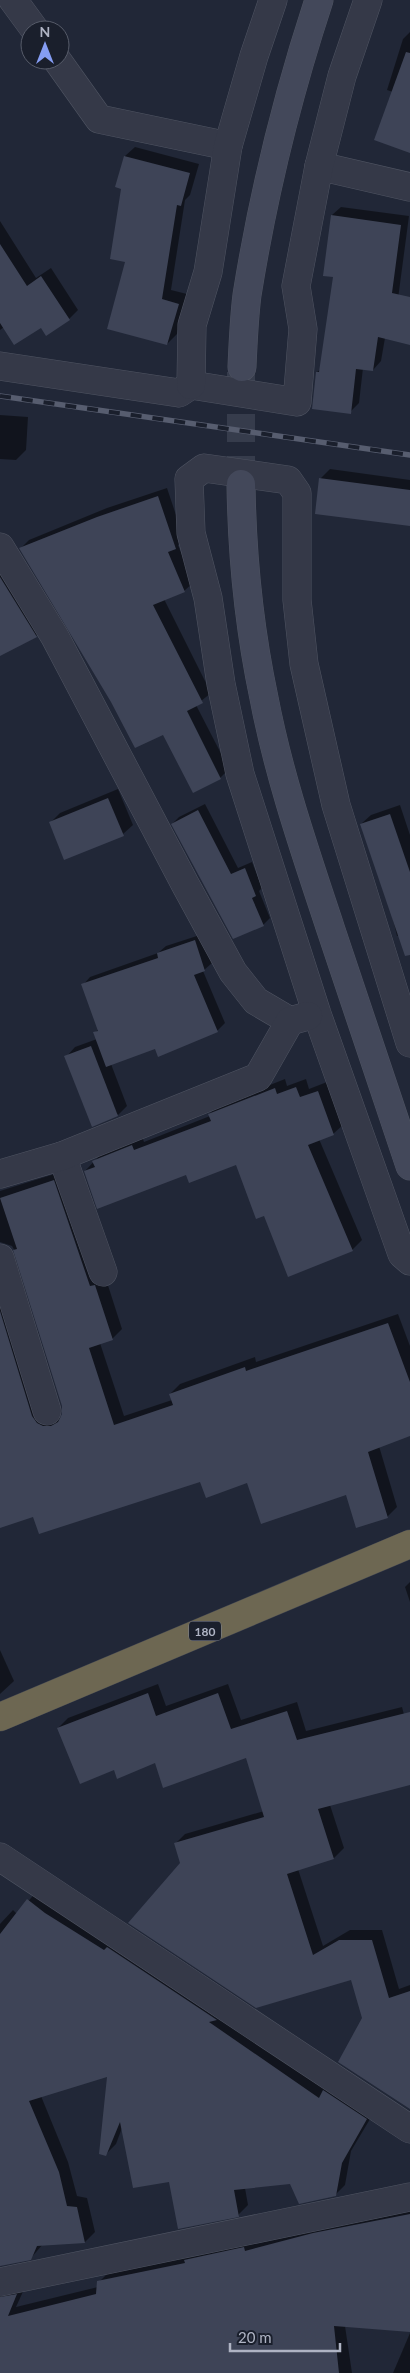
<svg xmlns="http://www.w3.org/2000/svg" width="410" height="2373" viewBox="0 0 410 2373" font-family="Lato,sans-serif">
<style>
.shadow{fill:#0007}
.building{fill:#3e4457}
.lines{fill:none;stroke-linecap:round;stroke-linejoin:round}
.secondary-tunnel{stroke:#363c4c;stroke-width:28;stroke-dasharray:28 14;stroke-linecap:butt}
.street-casing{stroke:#4f5462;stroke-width:29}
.secondary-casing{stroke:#4f5462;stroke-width:29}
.highway-casing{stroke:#3c414f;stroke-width:29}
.street{stroke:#353948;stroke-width:28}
.secondary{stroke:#43485a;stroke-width:28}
.highway{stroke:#6d6752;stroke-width:28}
.rail-casing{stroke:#575d6f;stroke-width:5.5}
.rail{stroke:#1a1f2c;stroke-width:4;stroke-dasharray:11;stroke-linecap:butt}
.labels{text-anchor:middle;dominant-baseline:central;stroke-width:4;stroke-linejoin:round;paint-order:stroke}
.shield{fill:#1a1f2c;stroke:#828796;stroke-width:1}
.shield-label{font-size:12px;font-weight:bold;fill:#afb4c4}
</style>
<rect width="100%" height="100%" fill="#212737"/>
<g class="shadow">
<polygon points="410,32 410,152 393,92 387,90 403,39"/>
<polygon points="135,147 199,164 190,195 185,200 171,290 187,294 177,334 167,344 126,261 125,156"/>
<polygon points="341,207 409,216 394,329 385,338 381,361 373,370 363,368 359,403 350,412 317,372 321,369 334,276 332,215"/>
<polygon points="0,221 36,278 51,268 78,310 69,319 41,326 4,327 0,330"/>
<polygon points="0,415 28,417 26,450 16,460 0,459"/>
<polygon points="330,469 410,480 410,525 320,479"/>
<polygon points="167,488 184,539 178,545 193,583 184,591 164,599 211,693 196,705 229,769 220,778 163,733 113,701 21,548 29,540 107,508"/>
<polygon points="0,569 44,628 36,636 0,654"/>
<polygon points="118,789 133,825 123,834 51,822 60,813"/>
<polygon points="205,804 238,868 252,862 262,888 259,891 270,918 263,925 172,824 179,817"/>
<polygon points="400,805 410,835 410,953 404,934 397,936 390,907 361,824 371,815"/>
<polygon points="203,934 212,963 203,971 225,1023 218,1030 159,1055 156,1048 111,1064 127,1106 118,1115 66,1057 75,1047 97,1039 95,1033 99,1029 83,985 90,977 158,953 166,946"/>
<polygon points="285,1079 287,1086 306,1079 309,1089 327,1082 343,1125 333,1134 319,1139 362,1240 352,1250 265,1214 237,1163 187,1173 85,1171 103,1152 142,1136 144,1142 210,1116 209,1114 219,1105"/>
<polygon points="64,1171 105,1276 122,1329 112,1339 100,1343 124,1416 172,1400 170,1394 180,1384 255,1357 256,1362 398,1314 410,1346 410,1434 379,1446 397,1507 387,1517 346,1494 247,1481 201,1480 111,1490 0,1527 0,1270 53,1417 62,1417 63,1407 16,1253 12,1246 0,1242 0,1191"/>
<polygon points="410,1582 410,1602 405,1587"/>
<polygon points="0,1650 14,1681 0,1694"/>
<polygon points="158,1684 166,1706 228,1684 241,1720 297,1702 306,1731 402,1707 410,1737 410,1784 330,1805 344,1848 334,1858 298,1869 323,1946 350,1930 382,1930 399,1989 410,1985 410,2107 363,2018 352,1979 257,2007 175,1844 185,1834 264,1811 247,1757 156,1762 114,1768 58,1728 68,1718"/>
<polygon points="38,1890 376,2109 351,2151 345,2185 335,2195 291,2182 245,2188 248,2205 238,2215 170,2180 122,2128 116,2144 106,2154 108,2075 41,2096 68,2162 77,2196 87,2198 95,2232 85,2242 43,2244 31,2258 0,2265 0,1924 13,1910 17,1914"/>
<polygon points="410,2206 410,2331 345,2326 352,2373 0,2373 0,2284 26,2285 16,2307 98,2287 99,2282 109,2272"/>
<polygon points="410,2333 410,2373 393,2373"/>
</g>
<g class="building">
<polygon points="406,52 410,53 410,153 374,140"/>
<polygon points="124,156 190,173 181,206 177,205 162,299 179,304 167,345 107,329 125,262 110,259 121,189 115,187"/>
<polygon points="331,215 401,225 392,293 410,297 410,345 378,337 373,371 356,369 351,414 312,409 316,372 319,372 333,277 323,276"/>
<polygon points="0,244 27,286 41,276 70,320 46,336 41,328 14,345 0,323"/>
<polygon points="319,478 410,490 410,526 315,514"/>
<polygon points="158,496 176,549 168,552 185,592 153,605 203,703 187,711 221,779 193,793 163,735 135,748 111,702 19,548 97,517"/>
<polygon points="0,577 37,637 0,656"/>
<polygon points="108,798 124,836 64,860 49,822"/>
<polygon points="198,810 231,874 245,868 256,896 252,898 264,926 233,939 171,824"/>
<polygon points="390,814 410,872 410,955 405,956 360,824"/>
<polygon points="195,940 205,971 194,975 218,1032 158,1057 155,1049 106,1067 93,1032 98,1031 81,984 158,958 157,953"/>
<polygon points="91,1046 118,1116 92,1127 64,1056"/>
<polygon points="296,1087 300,1097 318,1091 334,1135 308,1145 353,1251 288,1277 264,1216 256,1219 236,1165 189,1183 186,1175 97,1209 84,1171 95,1167 92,1161 132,1145 134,1150 211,1121 208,1114 275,1088 277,1094"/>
<polygon points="54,1180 90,1286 95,1285 113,1340 89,1348 114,1425 173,1405 169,1394 245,1367 246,1371 388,1323 410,1382 410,1436 368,1452 388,1518 356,1528 346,1495 261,1524 247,1483 206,1498 200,1482 39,1534 33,1517 0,1528 0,1311 32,1416 37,1423 43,1426 51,1426 58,1422 62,1414 62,1406 13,1250 17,1249 0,1198"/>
<polygon points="148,1693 156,1716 218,1693 231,1729 287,1711 297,1740 410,1712 410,1785 318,1809 334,1859 287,1874 313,1955 339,1940 372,1940 389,1998 410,1991 410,2109 338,2062 362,2018 351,1980 256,2008 128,1923 180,1863 174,1843 264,1817 246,1758 163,1788 155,1763 117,1779 114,1770 80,1784 57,1728"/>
<polygon points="27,1899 45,1913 104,1950 107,1947 217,2020 209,2022 319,2098 323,2090 367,2119 342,2163 336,2196 299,2204 290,2184 234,2190 239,2217 178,2229 169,2182 133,2188 120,2122 106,2156 99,2154 107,2077 29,2101 59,2172 67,2206 77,2207 85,2243 37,2246 31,2260 0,2266 0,1934"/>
<polygon points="410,2214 410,2332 334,2326 339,2373 0,2373 0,2297 17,2294 8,2316 96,2294 97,2281 185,2263 184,2260 244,2247 245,2251 313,2233"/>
</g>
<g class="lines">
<polyline class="secondary-tunnel" points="241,484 241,370"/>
<g class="street-casing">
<g id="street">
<polyline points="13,0 35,30"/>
<polyline points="57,60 99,119 228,146"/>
<polyline points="319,166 410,187"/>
<polyline points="0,366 179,393 191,385 297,402 303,329 296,286 319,166 342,76 368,0"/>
<polyline points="191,385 192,325 208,272 228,146 254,56 273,0"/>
<polyline points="0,547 55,637 185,884 233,972 256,1001 290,1021"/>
<polyline points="410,1043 336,805 304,664 297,600 297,493 288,480 204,468 189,479 191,533 208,598 221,684 240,774 317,1014 402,1254 410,1261"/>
<polyline points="62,1156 103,1272"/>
<polyline points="0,1174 62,1156 258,1077 290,1021 308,1016"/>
<polyline points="0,1258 47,1411"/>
<polyline points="0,1857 410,2129"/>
<polyline points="0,2282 410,2197"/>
</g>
</g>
<g class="secondary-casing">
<g id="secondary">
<path d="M 242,367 C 243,343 244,319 247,295 C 263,195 287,97 319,0"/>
<path d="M 241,484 C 242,556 249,627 264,698 C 279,777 306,854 331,930 C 358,1009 384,1088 410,1166"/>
</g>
</g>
<g class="highway-casing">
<polyline id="highway" points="0,1717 410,1544"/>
</g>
<use href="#street" class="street"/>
<use href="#secondary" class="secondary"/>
<use href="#highway" class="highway"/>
<g class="rail-casing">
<polyline id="rail" points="0,396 410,455"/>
</g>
<use href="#rail" class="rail"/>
</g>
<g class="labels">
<rect class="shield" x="189" y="1621.5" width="32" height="19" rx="4"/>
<g class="shield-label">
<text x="205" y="1631">180</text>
</g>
</g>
<g transform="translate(45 45)"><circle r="24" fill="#1a1f2c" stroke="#565b69"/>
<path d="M0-4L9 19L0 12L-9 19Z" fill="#859df3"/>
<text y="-8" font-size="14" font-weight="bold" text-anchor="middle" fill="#afb4c4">N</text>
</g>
<path d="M230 2343v8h110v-8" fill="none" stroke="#afb4c4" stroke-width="2.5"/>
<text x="238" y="2343" font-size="15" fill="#afb4c4" stroke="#1a1f2c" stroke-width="4" paint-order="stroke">20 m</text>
</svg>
